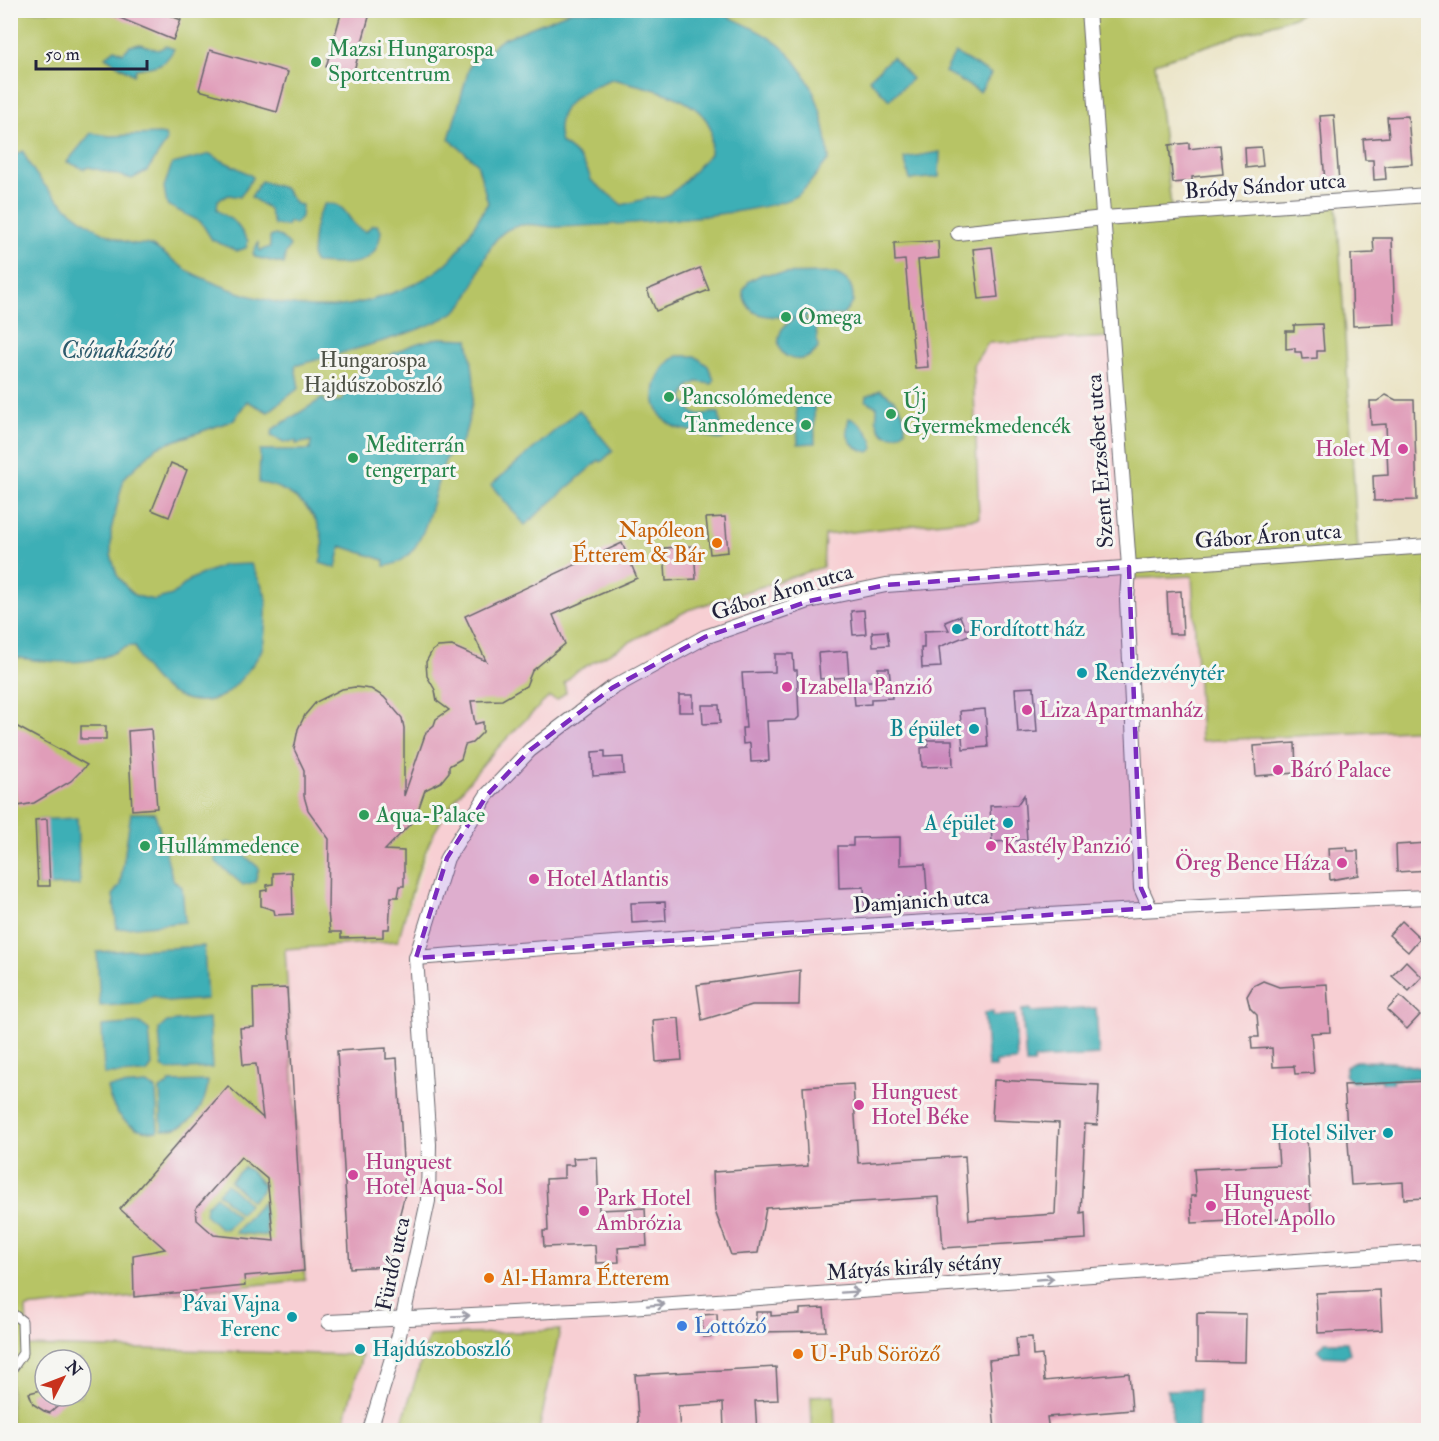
<svg xmlns="http://www.w3.org/2000/svg" width="1439" height="1441" viewBox="0 0 1439 1441" font-family="'IM FELL Double Pica',serif">
<style>
.built{fill:#f7cfd3;fill-rule:evenodd}
.green{fill:#b7c465;stroke:#6c7350;stroke-width:1.5;fill-rule:evenodd}
.water{fill:#3eafb6;stroke:#306878;stroke-width:1.5;fill-rule:evenodd}
.building{fill:#e09db9;fill-rule:evenodd}
.lines{fill:none;stroke-linecap:round;stroke-linejoin:round}
.pedestrian-casing{stroke:#68666c;stroke-width:11}
.minor-casing{stroke:#68666c;stroke-width:16}
.pedestrian{stroke:#fff;stroke-width:9}
.minor{stroke:#fff;stroke-width:14}
.oneway{stroke:#9c9ca7}
.marked{fill:#7b2cbf;fill-opacity:0.2;stroke:#7b2cbf;stroke-width:4.5;stroke-dasharray:12 8;stroke-linejoin:round}
.leisure-dot{fill:#2e9e5b;stroke:#f6f6f2;stroke-width:2}
.hotel-dot{fill:#d1479c;stroke:#f6f6f2;stroke-width:2}
.food-dot{fill:#e8710a;stroke:#f6f6f2;stroke-width:2}
.culture-dot{fill:#0f9aa8;stroke:#f6f6f2;stroke-width:2}
.shop-dot{fill:#3f7fe0;stroke:#f6f6f2;stroke-width:2}
.labels{text-anchor:middle;dominant-baseline:central;stroke-width:6;stroke-linejoin:round;paint-order:stroke}
.leisure-label{font-size:22px;fill:#27864d;stroke:#f6f6f2;text-anchor:start}
.street-label{font-size:22px;fill:#22223b;stroke:#f6f6f2}
.park-label{font-size:22px;fill:#4f5348;stroke:#f6f6f2}
.hotel-label{font-size:22px;fill:#b23c85;stroke:#f6f6f2;text-anchor:start}
.food-label{font-size:22px;fill:#c56008;stroke:#f6f6f2;text-anchor:start}
.culture-label{font-size:22px;fill:#0d838f;stroke:#f6f6f2;text-anchor:end}
.shop-label{font-size:22px;fill:#366cbe;stroke:#f6f6f2;text-anchor:start}
.water-label{font-size:24px;font-style:italic;fill:#2d5a6c;stroke:#f6f6f2}
</style>
<rect width="100%" height="100%" fill="#f6f6f2"/>
<filter id="ink" filterUnits="userSpaceOnUse"><feTurbulence type="fractalNoise" baseFrequency=".0167" numOctaves="2"/><feDisplacementMap in="SourceGraphic" scale="12" xChannelSelector="R" yChannelSelector="G"/><feConvolveMatrix kernelMatrix="1 2 1 2 8 2 1 2 1" color-interpolation-filters="sRGB"/></filter>
<filter id="wash" filterUnits="userSpaceOnUse"><feTurbulence type="fractalNoise" baseFrequency=".008" numOctaves="4" result="noise"/><feDisplacementMap in="SourceGraphic" scale="24" xChannelSelector="R" yChannelSelector="G"/><feGaussianBlur stdDeviation="1.35" result="paint"/><feColorMatrix in="noise" values="0 0 0 0 0 0 0 0 0 0 0 0 0 0 0 0 0 1.4 0 .05"/><feComposite in="paint" operator="in"/></filter>
<g filter="url(#wash)">
<rect width="100%" height="100%" fill="#ebe4c6"/>
<path class="built" d="M 1113,337 L 1126,579 L 1192,576 L 1202,741 L 1428,729 L 1428,1430 L 11,1430 L 10,1299 L 305,1280 L 285,949 L 398,941 L 434,834 L 455,800 L 495,749 L 577,671 L 688,610 L 822,567 L 825,535 L 979,518 L 973,365 L 988,343 ZM 45,1360 L 81,1360 L 81,1396 L 45,1396 Z"/>
<g class="green">
<path d="M 10,11 L 1305,11 L 1294,17 L 1155,63 L 1172,215 L 1337,205 L 1358,551 L 1428,551 L 1428,729 L 1201,741 L 1192,576 L 1126,579 L 1113,337 L 988,343 L 973,365 L 979,518 L 825,535 L 823,567 L 688,610 L 577,671 L 564,683 L 566,692 L 557,700 L 549,697 C 506,738 463,780 434,833 C 417,866 408,906 398,941 L 285,949 L 305,1280 L 26,1308 L 28,1346 L 362,1355 L 342,1430 L 11,1430 ZM 45,1360 L 81,1360 L 81,1396 L 45,1396 Z"/>
<polygon points="560,1330 539,1430 400,1429 429,1336"/>
<polygon points="834,1395 835,1430 812,1430 811,1396"/>
</g>
<g class="water">
<path d="M 714,10 C 737,21 766,32 784,49 C 815,79 825,118 829,159 C 819,170 810,185 799,194 C 770,216 600,226 557,227 C 545,227 532,223 521,225 C 481,231 483,286 458,309 C 434,331 331,355 295,366 L 299,388 L 268,412 L 247,401 L 234,420 L 157,447 L 124,478 L 111,530 L 111,555 L 117,575 L 126,587 L 136,596 L 154,600 L 172,595 L 191,579 L 224,565 L 251,564 C 255,574 264,587 266,598 C 267,608 265,640 262,649 C 258,660 234,689 224,695 C 186,716 144,680 135,646 C 122,646 119,651 109,655 C 84,666 37,662 11,656 L 11,157 L 23,151 C 39,190 89,232 130,243 C 137,245 145,243 152,246 C 165,253 177,264 190,272 C 201,278 215,283 227,288 C 258,300 296,308 329,307 C 364,306 426,285 450,260 C 465,245 476,221 488,203 L 477,163 L 449,139 L 470,65 L 503,39 L 572,11 ZM 612,79 C 642,86 701,96 711,130 C 712,137 710,147 710,154 L 679,187 L 663,198 L 652,197 L 622,205 L 591,180 C 587,163 575,152 561,143 C 550,106 582,90 612,79 Z"/>
<path d="M 140,44 L 158,50 L 166,46 L 174,49 C 163,69 154,65 136,69 L 134,75 L 105,57 L 115,49 L 123,53 L 130,46 Z"/>
<polygon points="955,53 991,74 980,92 945,72"/>
<polygon points="892,57 912,79 889,100 869,79"/>
<polygon points="91,133 110,136 159,134 165,135 167,141 147,171 132,179 89,167 84,169 67,162"/>
<polygon points="940,152 939,177 910,180 904,158"/>
<path d="M 210,154 C 224,163 239,167 253,177 L 240,197 L 229,195 L 218,200 L 217,210 L 236,223 L 248,241 L 246,248 L 237,251 L 212,240 L 201,222 L 167,205 L 164,187 L 172,164 Z"/>
<polygon points="261,181 284,188 296,204 302,205 301,217 295,224 289,222 287,226 274,225 269,209 251,197"/>
<path d="M 325,204 C 350,201 346,226 366,232 L 372,225 L 377,225 L 381,231 C 377,270 346,264 315,263 L 312,258 C 313,240 313,219 325,204 Z"/>
<polygon points="275,235 281,237 290,246 285,254 284,264 255,257 253,253 258,243 260,251 270,247 270,237"/>
<path d="M 834,273 C 849,279 854,286 853,302 L 843,315 L 805,316 L 805,320 L 816,327 L 818,348 C 804,370 769,358 781,331 C 784,325 790,323 794,318 C 770,316 746,320 743,291 L 749,281 L 762,274 Z"/>
<path d="M 440,338 L 468,339 C 471,359 477,383 472,403 C 470,414 467,430 463,439 C 459,448 450,452 445,461 C 431,492 429,563 384,566 L 384,560 L 341,546 L 336,568 L 320,563 C 333,523 296,487 259,483 L 260,450 L 310,450 L 311,441 L 296,444 L 296,441 L 284,442 L 271,436 L 273,429 L 323,398 L 326,403 L 341,401 L 348,389 L 345,383 C 376,363 403,343 440,338 Z"/>
<path d="M 677,356 L 695,356 L 708,366 L 714,380 L 712,384 L 697,382 L 689,386 L 683,398 C 695,424 702,411 719,413 L 723,439 C 714,441 708,436 700,433 C 691,430 682,431 673,426 C 644,409 651,372 677,356 Z"/>
<path d="M 880,390 C 897,400 906,410 905,430 C 895,439 881,438 877,422 C 875,417 878,413 877,407 L 866,401 L 867,396 Z"/>
<polygon points="814,405 815,443 798,444 796,406"/>
<polygon points="579,410 613,451 601,462 599,460 525,525 491,485"/>
<path d="M 849,418 C 862,422 872,435 874,448 L 869,452 C 849,448 844,436 849,418 Z"/>
<polygon points="131,813 155,813 173,880 182,887 185,922 117,929 113,894 120,885"/>
<polygon points="77,818 80,885 38,886 35,820"/>
<polygon points="226,843 230,843 259,868 255,882 243,885 215,861 216,851"/>
<polygon points="204,946 207,999 168,1002 154,996 140,1004 100,1006 97,952"/>
<polygon points="1096,1008 1099,1055 1034,1059 1034,1064 1026,1064 1022,1010 1030,1009 1031,1012"/>
<polygon points="993,1012 993,1016 1015,1015 1017,1061 996,1062 996,1067 988,1067 984,1013"/>
<polygon points="209,1018 212,1068 167,1070 162,1067 159,1029 167,1022"/>
<polygon points="140,1023 149,1030 152,1066 147,1073 104,1074 102,1026"/>
<polygon points="1356,1061 1395,1062 1423,1069 1427,1077 1392,1080 1395,1119 1384,1119 1382,1080 1352,1082 1345,1075 1346,1067"/>
<path d="M 208,1081 C 206,1107 191,1130 162,1130 L 160,1089 L 167,1086 L 169,1082 Z"/>
<path d="M 146,1084 L 156,1089 L 158,1131 C 130,1134 112,1113 107,1087 Z"/>
<polygon points="244,1167 251,1171 263,1185 262,1191 251,1201 230,1181"/>
<polygon points="227,1184 249,1204 240,1214 218,1193"/>
<polygon points="216,1196 238,1217 226,1229 220,1228 205,1214 206,1206"/>
<polygon points="263,1202 267,1236 236,1233 235,1232"/>
<polygon points="1325,1342 1347,1342 1350,1353 1344,1357 1322,1356 1318,1350"/>
<polygon points="1199,1389 1198,1430 1173,1430 1171,1400 1168,1399 1167,1390"/>
</g>
<g id="blocks">
<g class="building">
<polygon points="157,10 181,20 173,40 103,11"/>
<polygon points="342,10 371,10 353,74 326,67"/>
<polygon points="210,50 288,72 277,112 199,90"/>
<polygon points="1334,115 1339,182 1325,183 1320,116"/>
<polygon points="1408,116 1412,164 1385,166 1386,179 1374,180 1373,160 1365,160 1363,139 1389,137 1387,117"/>
<polygon points="1189,143 1189,149 1220,145 1223,174 1192,177 1192,181 1173,183 1169,145"/>
<polygon points="1261,147 1263,166 1246,168 1245,148"/>
<polygon points="1373,238 1392,238 1395,324 1353,326 1351,254 1374,253"/>
<polygon points="938,241 939,258 918,260 928,367 915,368 905,260 895,261 894,243"/>
<polygon points="992,247 998,297 979,299 973,249"/>
<polygon points="700,268 709,290 656,311 647,290"/>
<polygon points="1322,324 1324,351 1317,351 1317,358 1302,359 1301,352 1295,352 1295,348 1286,349 1286,331 1294,331 1294,325"/>
<polygon points="1386,395 1396,400 1414,400 1417,500 1374,501 1373,476 1388,475 1386,424 1371,425 1370,401 1377,401"/>
<polygon points="171,463 187,470 169,517 152,510"/>
<polygon points="725,517 728,552 710,554 706,518"/>
<polygon points="622,543 637,578 553,615 565,644 532,671 526,686 502,700 471,701 475,724 483,722 483,732 472,743 465,745 461,759 449,766 449,772 441,782 425,790 415,819 385,850 404,851 404,886 400,886 398,897 391,897 389,929 383,929 383,937 341,938 341,932 330,932 328,912 329,839 308,810 304,796 304,770 294,749 298,729 305,715 316,702 342,689 355,687 371,689 384,697 402,718 404,728 404,796 426,732 434,725 436,719 449,710 437,701 435,690 427,676 426,662 432,651 438,647 452,646 486,661 465,616"/>
<polygon points="694,546 696,579 666,581 664,548"/>
<polygon points="1181,591 1183,634 1169,634 1167,592"/>
<polygon points="864,610 866,634 853,635 851,611"/>
<polygon points="960,616 965,629 981,630 939,647 941,667 922,668 921,648 924,648 924,631 949,630 945,622"/>
<polygon points="887,631 889,645 873,646 872,632"/>
<polygon points="847,651 849,677 820,679 818,653"/>
<polygon points="775,654 793,654 794,670 797,670 799,717 796,720 767,721 769,761 751,762 750,743 743,744 742,728 746,728 742,673 775,672"/>
<polygon points="878,668 889,668 892,698 871,699 871,704 855,705 853,683 878,680"/>
<polygon points="1034,687 1037,732 1018,733 1015,688"/>
<rect x="679" y="695" width="14" height="17"/>
<polygon points="702,705 719,705 720,723 703,724"/>
<polygon points="985,709 988,747 963,749 960,711"/>
<polygon points="14,725 62,751 87,765 71,781 34,803 18,806 11,766"/>
<rect x="81" y="726" width="25" height="13"/>
<polygon points="151,729 157,808 132,810 128,731"/>
<polygon points="928,740 952,740 953,766 922,767 921,748 928,747"/>
<polygon points="1295,743 1296,773 1256,776 1254,746"/>
<polygon points="605,751 605,758 623,757 624,774 593,776 592,752"/>
<polygon points="1024,795 1027,840 992,842 990,806 1017,805"/>
<polygon points="47,819 50,886 38,886 35,820"/>
<polygon points="900,837 900,865 925,864 928,903 912,904 911,898 877,900 877,910 865,910 864,887 839,888 838,846 853,846 853,838"/>
<polygon points="1428,843 1428,870 1397,872 1396,845"/>
<polygon points="1347,847 1348,851 1358,851 1359,875 1330,880 1328,848"/>
<polygon points="292,872 293,914 275,915 274,910 261,906 261,891 267,890 267,885 273,884 273,873"/>
<polygon points="665,902 666,921 632,923 631,903"/>
<polygon points="1402,921 1420,938 1408,952 1389,935"/>
<polygon points="1406,961 1422,977 1409,991 1392,976"/>
<polygon points="800,970 799,1005 752,1005 702,1020 697,985"/>
<polygon points="1263,981 1279,987 1327,984 1330,1032 1311,1033 1314,1073 1295,1074 1294,1066 1273,1067 1272,1048 1252,1049 1251,1037 1259,1037 1257,1015 1250,1008 1247,996 1253,986"/>
<path d="M 287,988 L 304,1271 L 244,1276 L 245,1286 L 134,1297 L 133,1255 L 165,1249 L 120,1209 L 228,1086 L 263,1118 L 256,1064 L 243,1065 L 240,1028 L 254,1027 L 253,989 ZM 241,1157 L 267,1179 L 274,1241 L 214,1235 L 197,1220 L 196,1208 Z"/>
<polygon points="1400,996 1420,1015 1407,1029 1387,1010"/>
<polygon points="679,1018 682,1060 656,1062 653,1020"/>
<polygon points="386,1048 386,1059 397,1058 405,1194 391,1248 392,1266 350,1268 337,1051"/>
<polygon points="994,1080 1099,1085 1097,1125 1085,1124 1081,1213 1085,1212 1086,1239 943,1248 939,1197 766,1208 758,1253 731,1255 715,1211 713,1172 808,1166 803,1087 853,1084 858,1163 965,1156 969,1220 1055,1214 1059,1123 992,1120"/>
<polygon points="1428,1081 1428,1198 1404,1199 1403,1182 1351,1185 1344,1085"/>
<polygon points="1307,1138 1311,1217 1192,1223 1191,1196 1196,1196 1194,1169 1279,1165 1277,1139"/>
<polygon points="597,1157 599,1210 645,1208 647,1246 618,1248 619,1262 596,1263 595,1245 544,1247 543,1231 548,1231 546,1179 564,1178 564,1165 574,1165 573,1158"/>
<polygon points="1380,1290 1382,1330 1318,1333 1316,1293"/>
<polygon points="824,1308 826,1331 756,1332 756,1312 771,1312 771,1316 800,1314 800,1309"/>
<polygon points="1197,1313 1246,1314 1245,1362 1197,1361"/>
<polygon points="717,1314 718,1336 703,1337 702,1315"/>
<polygon points="1032,1337 1033,1356 1042,1355 1044,1381 1129,1373 1132,1410 1047,1417 1049,1431 995,1431 989,1360 1018,1357 1016,1338"/>
<polygon points="776,1367 778,1400 755,1401 757,1431 724,1431 723,1403 678,1406 680,1431 639,1431 635,1375"/>
<polygon points="45,1389 45,1396 70,1396 50,1413 44,1411 33,1404 29,1393"/>
</g>
</g>
</g>
<g filter="url(#ink)">
<use href="#blocks" fill-opacity="0" stroke="#68666c" stroke-width="1.5"/>
<g class="lines">
<g class="pedestrian-casing">
<polyline id="pedestrian" points="10,1312 22,1321 23,1353 10,1372"/>
</g>
<g class="minor-casing">
<g id="minor">
<polyline points="1088,10 1129,567 1127,600 1141,888 1150,908"/>
<polyline points="958,233 1104,218 1428,195"/>
<path d="M 416,958 C 754,931 1091,910 1428,897"/>
<polyline points="329,1322 614,1308 1428,1252"/>
<polyline points="370,1430 399,1335 428,1201 429,1144 416,958 447,858 487,795 530,750 612,688 705,637 809,601 886,585 1428,546"/>
</g>
</g>
<use href="#pedestrian" class="pedestrian"/>
<use href="#minor" class="minor"/>
</g>
<defs><path id="oneway-shaft" d="M-6 0H5M1.5-3L5.5 0L1.5 3" fill="none" stroke-width="1.6" stroke-linecap="round" stroke-linejoin="round" transform="scale(1.5)"/></defs>
<g class="oneway">
<use href="#oneway-shaft" transform="translate(1045 1279) rotate(-4)"/>
<use href="#oneway-shaft" transform="translate(850 1292) rotate(-4)"/>
<use href="#oneway-shaft" transform="translate(656 1305) rotate(-4)"/>
<use href="#oneway-shaft" transform="translate(461 1316) rotate(-3)"/>
</g>
</g>
<path class="marked" d="M 1129,567 L 1141,888 L 1150,908 L 416,958 L 447,858 L 487,795 L 530,750 L 612,688 L 705,637 L 809,601 L 886,585 Z"/>
<g class="leisure-dot">
<circle cx="316" cy="62" r="6"/>
<circle cx="786" cy="317" r="6"/>
<circle cx="669" cy="397" r="6"/>
<circle cx="891" cy="414" r="6"/>
<circle cx="806" cy="425" r="6"/>
<circle cx="353" cy="458" r="6"/>
<circle cx="364" cy="815" r="6"/>
<circle cx="145" cy="846" r="6"/>
</g>
<g class="hotel-dot">
<circle cx="1403" cy="449" r="6"/>
<circle cx="787" cy="687" r="6"/>
<circle cx="1027" cy="710" r="6"/>
<circle cx="1278" cy="770" r="6"/>
<circle cx="991" cy="846" r="6"/>
<circle cx="1342" cy="863" r="6"/>
<circle cx="534" cy="879" r="6"/>
<circle cx="859" cy="1105" r="6"/>
<circle cx="353" cy="1175" r="6"/>
<circle cx="1211" cy="1206" r="6"/>
<circle cx="584" cy="1211" r="6"/>
</g>
<g class="food-dot">
<circle cx="717" cy="543" r="6"/>
<circle cx="489" cy="1278" r="6"/>
<circle cx="798" cy="1354" r="6"/>
</g>
<g class="culture-dot">
<circle cx="957" cy="629" r="6"/>
<circle cx="1082" cy="673" r="6"/>
<circle cx="974" cy="729" r="6"/>
<circle cx="1008" cy="823" r="6"/>
<circle cx="1388" cy="1133" r="6"/>
<circle cx="292" cy="1317" r="6"/>
<circle cx="360" cy="1349" r="6"/>
</g>
<circle class="shop-dot" cx="682" cy="1326" r="6"/>
<g class="labels">
<g class="leisure-label">
<text x="328" y="49">Mazsi Hungarospa<tspan x="328" dy="25">Sportcentrum</tspan></text>
<text x="798" y="317">Omega</text>
<text x="681" y="397">Pancsolómedence</text>
<text x="903" y="401">Új<tspan x="903" dy="25">Gyermekmedencék</tspan></text>
<text x="794" y="425" text-anchor="end">Tanmedence</text>
<text x="365" y="445">Mediterrán<tspan x="365" dy="25">tengerpart</tspan></text>
<text x="376" y="815">Aqua-Palace</text>
<text x="157" y="846">Hullámmedence</text>
</g>
<g class="street-label">
<text transform="translate(1265 186) rotate(-4)">Bródy Sándor utca</text>
<text transform="translate(1100 461) rotate(-94)">Szent Erzsébet utca</text>
<text transform="translate(1268 536) rotate(-4)">Gábor Áron utca</text>
<text transform="translate(782 592) rotate(-17)">Gábor Áron utca</text>
<text transform="translate(921 901) rotate(-4)">Damjanich utca</text>
<text transform="translate(393 1264) rotate(-78)">Fürdő utca</text>
<text transform="translate(914 1267) rotate(-4)">Mátyás király sétány</text>
</g>
<g class="park-label">
<text x="373" y="360">Hungarospa<tspan x="373" dy="25">Hajdúszoboszló</tspan></text>
</g>
<g class="hotel-label">
<text x="1391" y="449" text-anchor="end">Holet M</text>
<text x="799" y="687">Izabella Panzió</text>
<text x="1039" y="710">Liza Apartmanház</text>
<text x="1290" y="770">Báró Palace</text>
<text x="1003" y="846">Kastély Panzió</text>
<text x="1330" y="863" text-anchor="end">Öreg Bence Háza</text>
<text x="546" y="879">Hotel Atlantis</text>
<text x="871" y="1092">Hunguest<tspan x="871" dy="25">Hotel Béke</tspan></text>
<text x="365" y="1162">Hunguest<tspan x="365" dy="25">Hotel Aqua-Sol</tspan></text>
<text x="1223" y="1193">Hunguest<tspan x="1223" dy="25">Hotel Apollo</tspan></text>
<text x="596" y="1198">Park Hotel<tspan x="596" dy="25">Ambrózia</tspan></text>
</g>
<g class="food-label">
<text x="705" y="530" text-anchor="end">Napóleon<tspan x="705" dy="25">Étterem &amp; Bár</tspan></text>
<text x="501" y="1278">Al-Hamra Étterem</text>
<text x="810" y="1354">U-Pub Söröző</text>
</g>
<g class="culture-label">
<text x="969" y="629" text-anchor="start">Fordított ház</text>
<text x="1094" y="673" text-anchor="start">Rendezvénytér</text>
<text x="962" y="729">B épület</text>
<text x="996" y="823">A épület</text>
<text x="1376" y="1133">Hotel Silver</text>
<text x="280" y="1304">Pávai Vajna<tspan x="280" dy="25">Ferenc</tspan></text>
<text x="372" y="1349" text-anchor="start">Hajdúszoboszló</text>
</g>
<g class="shop-label">
<text x="694" y="1326">Lottózó</text>
</g>
<g class="water-label">
<text x="117" y="350">Csónakázótó</text>
</g>
</g>
<rect width="1439" height="1441" fill="none" stroke="#f6f6f2" stroke-width="36"/>
<g transform="translate(63 1378) rotate(48)"><circle r="28" fill="#f6f6f2" stroke="#a1a1a9" stroke-width="1.5"/>
<path d="M0-4.5L10 22L0 15L-10 22Z" fill="#c8321e"/>
<text y="-9" font-size="16" font-weight="bold" text-anchor="middle" fill="#22223b">N</text>
</g>
<path d="M36 60v9h111v-9" fill="none" stroke="#22223b" stroke-width="3"/>
<text x="45" y="60" font-size="18" fill="#22223b" stroke="#f6f6f2" stroke-width="4.5" paint-order="stroke">50 m</text>
</svg>
